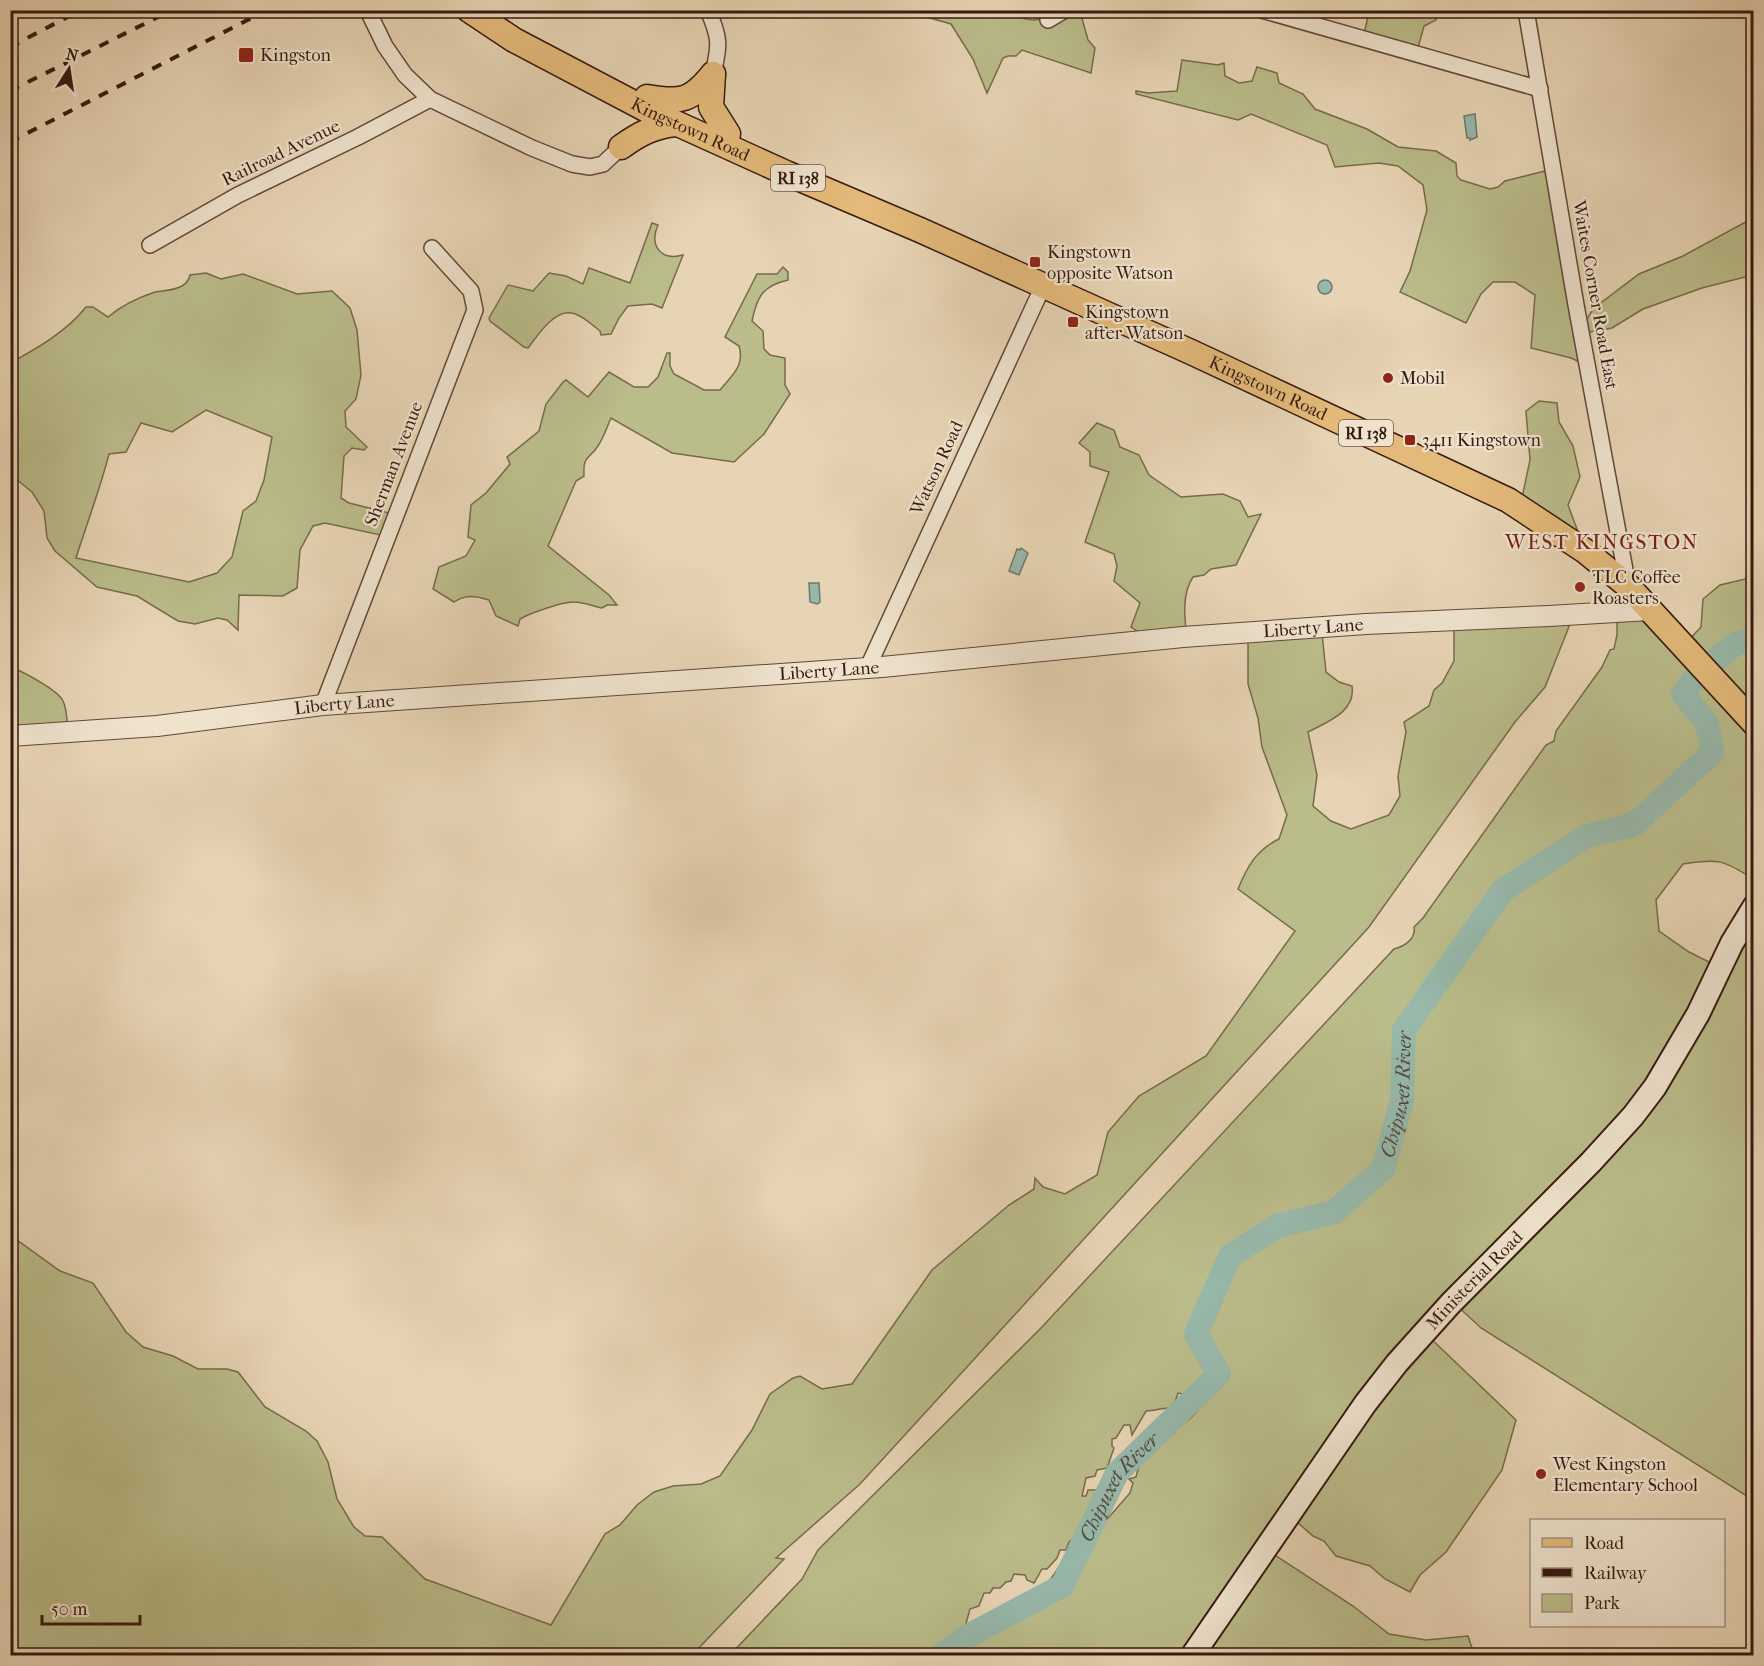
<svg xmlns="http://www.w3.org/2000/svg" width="1764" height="1666" viewBox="0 0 1764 1666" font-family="'IM FELL French Canon',serif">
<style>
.green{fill:#babc8a;stroke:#786a4c;stroke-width:1.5;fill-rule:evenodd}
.water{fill:#97b8aa;stroke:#70786c;stroke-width:1.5}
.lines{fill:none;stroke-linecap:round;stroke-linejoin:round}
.river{stroke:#97b8aa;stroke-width:24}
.minor-casing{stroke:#624838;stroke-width:18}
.tertiary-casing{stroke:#624838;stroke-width:22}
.secondary-casing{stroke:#36190f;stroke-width:26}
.primary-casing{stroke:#36190f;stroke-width:27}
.minor{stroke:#efe3ce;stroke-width:15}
.tertiary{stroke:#efe3ce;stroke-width:20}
.secondary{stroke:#efe3ce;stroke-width:22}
.primary{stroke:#e4ba7a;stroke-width:24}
.rail{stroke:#36190f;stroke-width:4;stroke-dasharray:10 10;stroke-linecap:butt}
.poi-dot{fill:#8f2418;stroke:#efe3ce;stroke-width:2}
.labels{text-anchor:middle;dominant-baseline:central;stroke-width:4.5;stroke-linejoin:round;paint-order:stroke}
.shield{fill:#efe3ce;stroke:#6e5648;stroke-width:1.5}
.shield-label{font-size:16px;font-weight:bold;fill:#36190f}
.poi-label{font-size:18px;fill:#36190f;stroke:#efe3ce;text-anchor:start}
.street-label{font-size:18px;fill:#36190f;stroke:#efe3ce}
.water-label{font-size:20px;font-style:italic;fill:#53493e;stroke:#efe3ce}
.quarter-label{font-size:21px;letter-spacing:1.5px;fill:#7a1f14;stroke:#efe3ce}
</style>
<rect width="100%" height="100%" fill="#e7d4b4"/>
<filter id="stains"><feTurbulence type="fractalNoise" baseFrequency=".00333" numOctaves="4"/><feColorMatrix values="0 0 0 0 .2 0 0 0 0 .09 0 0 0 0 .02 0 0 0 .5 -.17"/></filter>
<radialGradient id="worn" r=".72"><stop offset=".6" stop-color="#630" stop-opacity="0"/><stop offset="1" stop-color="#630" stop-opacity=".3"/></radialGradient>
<g class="green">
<path d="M 905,11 L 1012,11 C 1033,31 1056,11 1080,11 L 1088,40 L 1095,48 L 1091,73 L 1022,50 L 1016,56 L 1008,56 L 1003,58 L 987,93 L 973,59 L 951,24 Z"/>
<polygon points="1368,11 1440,11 1436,20 1424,26 1417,51 1363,38 1369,12"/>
<polygon points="1182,60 1218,65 1224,63 1225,76 1239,83 1252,81 1257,67 1277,73 1279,83 1303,94 1315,109 1367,129 1398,147 1436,151 1456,163 1457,176 1461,180 1490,189 1498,187 1505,181 1549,170 1582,326 1594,308 1639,274 1683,256 1753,218 1753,275 1702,288 1643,309 1612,328 1584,333 1586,365 1571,358 1531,348 1535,295 1515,282 1493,282 1481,294 1466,323 1400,292 1410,271 1427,210 1423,185 1398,166 1379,163 1335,167 1327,145 1251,114 1238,120 1136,94 1136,91 1148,93 1177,91"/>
<path d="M 652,223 L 658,225 C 649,246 661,261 683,255 L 662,308 L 652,304 L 628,306 L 619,318 L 611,334 L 601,335 L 600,331 C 592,325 581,314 571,313 C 554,310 537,336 528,348 L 524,347 L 490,321 L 489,318 L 508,285 L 533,291 L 549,273 L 566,276 L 583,284 L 589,268 L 630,283 Z"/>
<path d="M 783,267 L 788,272 L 788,280 C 762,286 757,297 752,321 L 763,331 L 764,349 L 770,355 L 785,358 L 785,385 L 790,394 L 764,434 L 734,462 L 672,453 L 611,418 C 607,427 604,437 598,446 C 589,460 583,454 584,476 L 576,481 L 548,546 L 609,595 L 617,605 L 607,605 L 602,608 C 593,606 583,602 574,602 C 564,601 528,614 520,619 L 518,626 L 496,616 L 489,600 C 476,596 466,594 454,602 L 433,589 L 439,567 L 466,556 L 475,540 L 468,537 L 471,505 L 486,493 L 510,464 L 507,457 L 539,431 L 546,404 L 563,382 L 566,380 L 588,397 L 609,372 L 634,387 L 648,387 L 658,377 L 667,353 L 670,353 L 670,366 L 674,374 L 704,390 L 720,390 C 732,375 745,366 739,346 L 725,337 L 757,274 L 777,274 Z"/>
<path d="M 206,273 L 221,279 L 243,274 L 297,294 L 332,291 L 350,308 L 357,330 L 361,375 L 356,399 L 345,411 L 346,427 L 367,447 L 364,450 L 352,448 L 344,456 L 341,498 L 349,503 L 393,514 L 385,536 L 325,523 L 313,526 L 300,550 L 297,588 L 283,596 L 239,595 L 238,630 L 227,620 L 218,618 L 195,624 L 178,621 L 137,596 L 97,587 L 55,551 L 47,538 L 44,511 L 32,492 L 11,475 L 10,363 C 38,348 67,331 86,307 L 93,307 L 108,317 C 122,305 137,298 155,292 C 164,290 173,291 182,286 C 187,283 189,280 190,275 ZM 206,410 L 272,437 L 264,480 L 256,501 L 243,511 L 232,557 L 217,573 L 189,582 L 76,558 C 87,523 100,489 109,454 L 126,452 L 141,423 L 172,432 Z"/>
<polygon points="1539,401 1557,403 1559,422 1573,446 1580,477 1568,505 1577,529 1575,548 1519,512 1530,460 1526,411"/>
<path d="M 1097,423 L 1114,430 L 1120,447 L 1139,455 L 1149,475 L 1181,497 L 1223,494 L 1240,501 L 1248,517 L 1261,514 L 1236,565 L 1211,569 L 1204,575 L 1193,577 C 1181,595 1185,620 1187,640 L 1153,642 L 1131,627 L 1140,603 L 1114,581 L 1117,566 L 1114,554 L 1085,542 L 1109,472 L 1090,466 L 1090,452 L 1079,443 Z"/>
<path d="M 1753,530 L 1753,879 C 1724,860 1718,858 1683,864 L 1656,900 L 1659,931 L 1689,952 L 1713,964 L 1753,904 L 1753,1500 L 1481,1328 L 1453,1302 L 1426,1334 L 1516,1420 L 1502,1470 L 1446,1552 L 1420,1575 L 1410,1592 L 1385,1579 L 1370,1566 L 1336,1556 L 1324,1541 L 1313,1536 L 1289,1515 L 1267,1550 L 1353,1606 L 1389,1634 L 1426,1640 L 1468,1636 L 1472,1648 L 1465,1655 L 729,1656 L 802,1579 L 818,1550 L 1041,1328 L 1394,949 C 1405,946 1416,939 1414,927 L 1423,918 L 1546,745 L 1554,741 L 1556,731 L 1602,667 L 1610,650 L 1614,649 L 1617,635 L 1617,620 L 1646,619 L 1682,647 L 1701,627 L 1703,599 L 1720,585 L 1746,579 ZM 1200,1389 L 1207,1393 C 1202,1405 1192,1422 1178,1425 L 1174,1434 L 1167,1436 C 1162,1445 1151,1449 1144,1457 C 1139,1462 1138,1470 1136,1477 L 1129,1479 L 1133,1483 L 1130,1493 L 1088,1541 L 1059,1567 L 1044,1589 L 1016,1604 L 965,1645 L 960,1645 L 955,1641 L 960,1629 L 965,1627 L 970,1609 L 979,1606 L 984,1593 L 990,1593 L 993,1588 L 1000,1588 L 1006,1582 L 1011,1581 L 1014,1574 L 1025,1575 L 1027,1580 L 1034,1583 L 1042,1569 L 1047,1569 L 1057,1558 L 1060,1550 L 1066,1550 L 1069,1542 L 1076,1537 L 1088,1515 L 1093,1514 L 1100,1490 L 1088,1490 L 1086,1496 L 1082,1496 L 1086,1478 L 1095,1476 L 1097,1470 L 1107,1468 L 1114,1448 L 1112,1446 L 1112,1439 L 1116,1438 L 1124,1425 L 1130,1425 L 1132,1435 L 1146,1411 C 1156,1411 1164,1407 1173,1408 L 1178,1393 L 1194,1396 Z"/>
<path d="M 1572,619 L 1545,687 L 1515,722 L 1369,927 L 860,1484 L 776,1558 L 784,1559 L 692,1655 L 11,1655 L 10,1235 L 60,1271 L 93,1283 L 126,1332 L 143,1347 L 173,1356 L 198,1369 L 227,1369 L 238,1372 L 265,1407 L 306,1431 L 317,1441 L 328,1462 L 337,1499 L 354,1527 L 365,1536 L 382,1537 L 425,1579 L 551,1625 L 605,1534 L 620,1525 L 637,1505 L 654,1492 L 673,1486 L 701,1484 L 720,1476 L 752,1430 L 770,1394 L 793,1378 L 800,1376 L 822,1389 L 852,1384 L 932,1270 L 1009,1205 L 1034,1189 L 1035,1178 L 1043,1187 L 1065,1194 L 1097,1175 L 1108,1132 L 1139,1096 L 1206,1056 L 1295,931 L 1238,889 C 1247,867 1256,850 1279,839 L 1287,815 L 1262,747 L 1258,718 L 1248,684 L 1248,638 L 1322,633 L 1326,672 L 1339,682 L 1352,686 C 1356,712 1327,722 1308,732 L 1317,775 L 1313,806 L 1331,821 L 1351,829 L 1389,815 L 1400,796 L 1398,776 L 1406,732 L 1404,722 L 1429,706 L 1434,690 L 1442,683 L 1454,661 L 1454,625 Z"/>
<path d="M 10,667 C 22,671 58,690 63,701 C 67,709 67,721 68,730 L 11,735 Z"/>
</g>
<g class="water">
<polygon points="1475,114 1477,137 1470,140 1470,138 1467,138 1464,116"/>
<circle cx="1325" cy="287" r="7"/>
<polygon points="1021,548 1028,553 1019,575 1009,571 1017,549 1020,550"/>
<polygon points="809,583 819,583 820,602 817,604 810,602"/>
</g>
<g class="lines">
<g class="river">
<polyline points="1713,662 1735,644 1754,639"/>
<path id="s1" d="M 940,1656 L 966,1637 L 1062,1586 L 1117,1473 L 1219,1374 L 1196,1334 L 1230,1256 L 1277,1226 L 1334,1212 L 1383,1169 L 1402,1101 L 1404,1030 L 1503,890 L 1587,836 L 1635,824 L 1713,752 L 1707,724 L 1683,694 L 1696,676"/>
</g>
<g class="minor-casing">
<g id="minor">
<polyline points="371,10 370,15 385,46 405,75 430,99 532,148 572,164 590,167 603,164 621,147"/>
<path d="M 708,10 C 720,38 720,44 713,74"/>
<polyline points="1262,10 1540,89"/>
<polyline points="1526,10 1576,305 1628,586"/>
<polyline points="1048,20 1065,10"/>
<polyline points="150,245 238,195 358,137 430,99"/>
<polyline points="868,667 1043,286"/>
<polyline points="323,705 475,310 471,291 432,248"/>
</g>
</g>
<g class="tertiary-casing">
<g id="tertiary">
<path id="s2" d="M 10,736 L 157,726 L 323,705 L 882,667 L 1183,637 L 1366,624 L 1549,616 L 1649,610"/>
</g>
</g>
<g class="secondary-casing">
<g id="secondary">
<path id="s3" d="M 1192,1656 L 1365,1404 L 1397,1363 L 1451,1303 L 1591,1162 L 1633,1116 L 1655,1087 L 1698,1014 L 1732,943 L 1754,907"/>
</g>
</g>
<g class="primary-casing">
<g id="primary">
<path id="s4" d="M 469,10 L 514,40 L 647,110 L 786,173 L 920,230 L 1191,352 L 1508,500 L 1585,551 L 1628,586 L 1754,723"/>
<polyline points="713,74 711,107 728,134"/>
<path d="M 647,97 C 681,103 691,101 713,74"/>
<path d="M 621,147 C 639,134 654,126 676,124"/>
</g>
</g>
<use href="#minor" class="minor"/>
<use href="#tertiary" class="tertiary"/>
<use href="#secondary" class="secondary"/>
<use href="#primary" class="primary"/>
<g class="rail">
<polyline points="10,47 81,10"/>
<polyline points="10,91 172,10"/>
<polyline points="10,142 267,10"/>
</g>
</g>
<g class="poi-dot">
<rect x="238" y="47" width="16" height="16" rx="3"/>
<rect x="1029" y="256" width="12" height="12" rx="3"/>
<rect x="1067" y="316" width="12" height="12" rx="3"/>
<circle cx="1388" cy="378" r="6"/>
<rect x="1404" y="434" width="12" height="12" rx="3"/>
<circle cx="1580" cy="587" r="6"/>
<circle cx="1541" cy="1474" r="6"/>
</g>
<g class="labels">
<g class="shield">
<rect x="771" y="165" width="54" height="26" rx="4.5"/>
<rect x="1339" y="420" width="54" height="26" rx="4.5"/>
</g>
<g class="shield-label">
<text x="798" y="178">RI 138</text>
<text x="1366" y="433">RI 138</text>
</g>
<g class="poi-label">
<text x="260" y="55">Kingston</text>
<text x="1047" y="252">Kingstown<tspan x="1047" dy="21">opposite Watson</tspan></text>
<text x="1085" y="312">Kingstown<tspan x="1085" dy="21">after Watson</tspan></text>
<text x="1400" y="378">Mobil</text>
<text x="1422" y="440">3411 Kingstown</text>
<text x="1592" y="577">TLC Coffee<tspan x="1592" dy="21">Roasters</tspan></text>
<text x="1553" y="1464">West Kingston<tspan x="1553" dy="21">Elementary School</tspan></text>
</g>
<g class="street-label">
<text stroke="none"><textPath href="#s4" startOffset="252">Kingstown Road</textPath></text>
<text transform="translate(281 153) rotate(-26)">Railroad Avenue</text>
<text transform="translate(1595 295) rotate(80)">Waites Corner Road East</text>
<text stroke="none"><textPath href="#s4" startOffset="885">Kingstown Road</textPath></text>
<text transform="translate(394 464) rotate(-69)">Sherman Avenue</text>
<text transform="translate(937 468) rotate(-65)">Watson Road</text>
<text stroke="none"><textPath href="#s2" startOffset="1308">Liberty Lane</textPath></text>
<text stroke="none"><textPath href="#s2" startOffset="822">Liberty Lane</textPath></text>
<text stroke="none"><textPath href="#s2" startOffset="336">Liberty Lane</textPath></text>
<text stroke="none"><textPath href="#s3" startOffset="471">Ministerial Road</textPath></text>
</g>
<g class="water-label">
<text stroke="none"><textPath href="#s1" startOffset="796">Chipuxet River</textPath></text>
<text stroke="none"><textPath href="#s1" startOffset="256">Chipuxet River</textPath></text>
</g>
<g class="quarter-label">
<text x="1602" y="542">WEST KINGSTON</text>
</g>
</g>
<rect width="1764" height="1666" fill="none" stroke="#e7d4b4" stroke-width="36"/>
<rect x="12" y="12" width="1740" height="1642" fill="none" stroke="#36190f" stroke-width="3"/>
<rect x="18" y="18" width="1728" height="1630" fill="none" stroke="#36190f" stroke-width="1.5"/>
<rect x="1530" y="1519" width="195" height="108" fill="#efe3ce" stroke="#a59282" stroke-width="1.5"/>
<rect x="1542" y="1538" width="30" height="9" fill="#e4ba7a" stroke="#a59282" stroke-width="1.5"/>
<text x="1584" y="1549" font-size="18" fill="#36190f">Road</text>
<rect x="1542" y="1568" width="30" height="9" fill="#36190f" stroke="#a59282" stroke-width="1.5"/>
<text x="1584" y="1579" font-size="18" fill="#36190f">Railway</text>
<rect x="1542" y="1594" width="30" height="18" fill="#babc8a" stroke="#a59282" stroke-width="1.5"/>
<text x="1584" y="1609" font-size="18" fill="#36190f">Park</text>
<g transform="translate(69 69) rotate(12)" stroke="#efe3ce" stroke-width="4.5" paint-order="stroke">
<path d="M0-4.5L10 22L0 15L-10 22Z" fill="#36190f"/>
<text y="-9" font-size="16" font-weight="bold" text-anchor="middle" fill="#36190f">N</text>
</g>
<path d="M42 1615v9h98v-9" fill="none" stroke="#36190f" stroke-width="3"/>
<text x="51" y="1615" font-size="18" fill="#36190f" stroke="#efe3ce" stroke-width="4.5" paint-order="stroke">50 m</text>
<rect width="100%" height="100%" filter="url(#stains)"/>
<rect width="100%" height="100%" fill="url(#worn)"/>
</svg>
